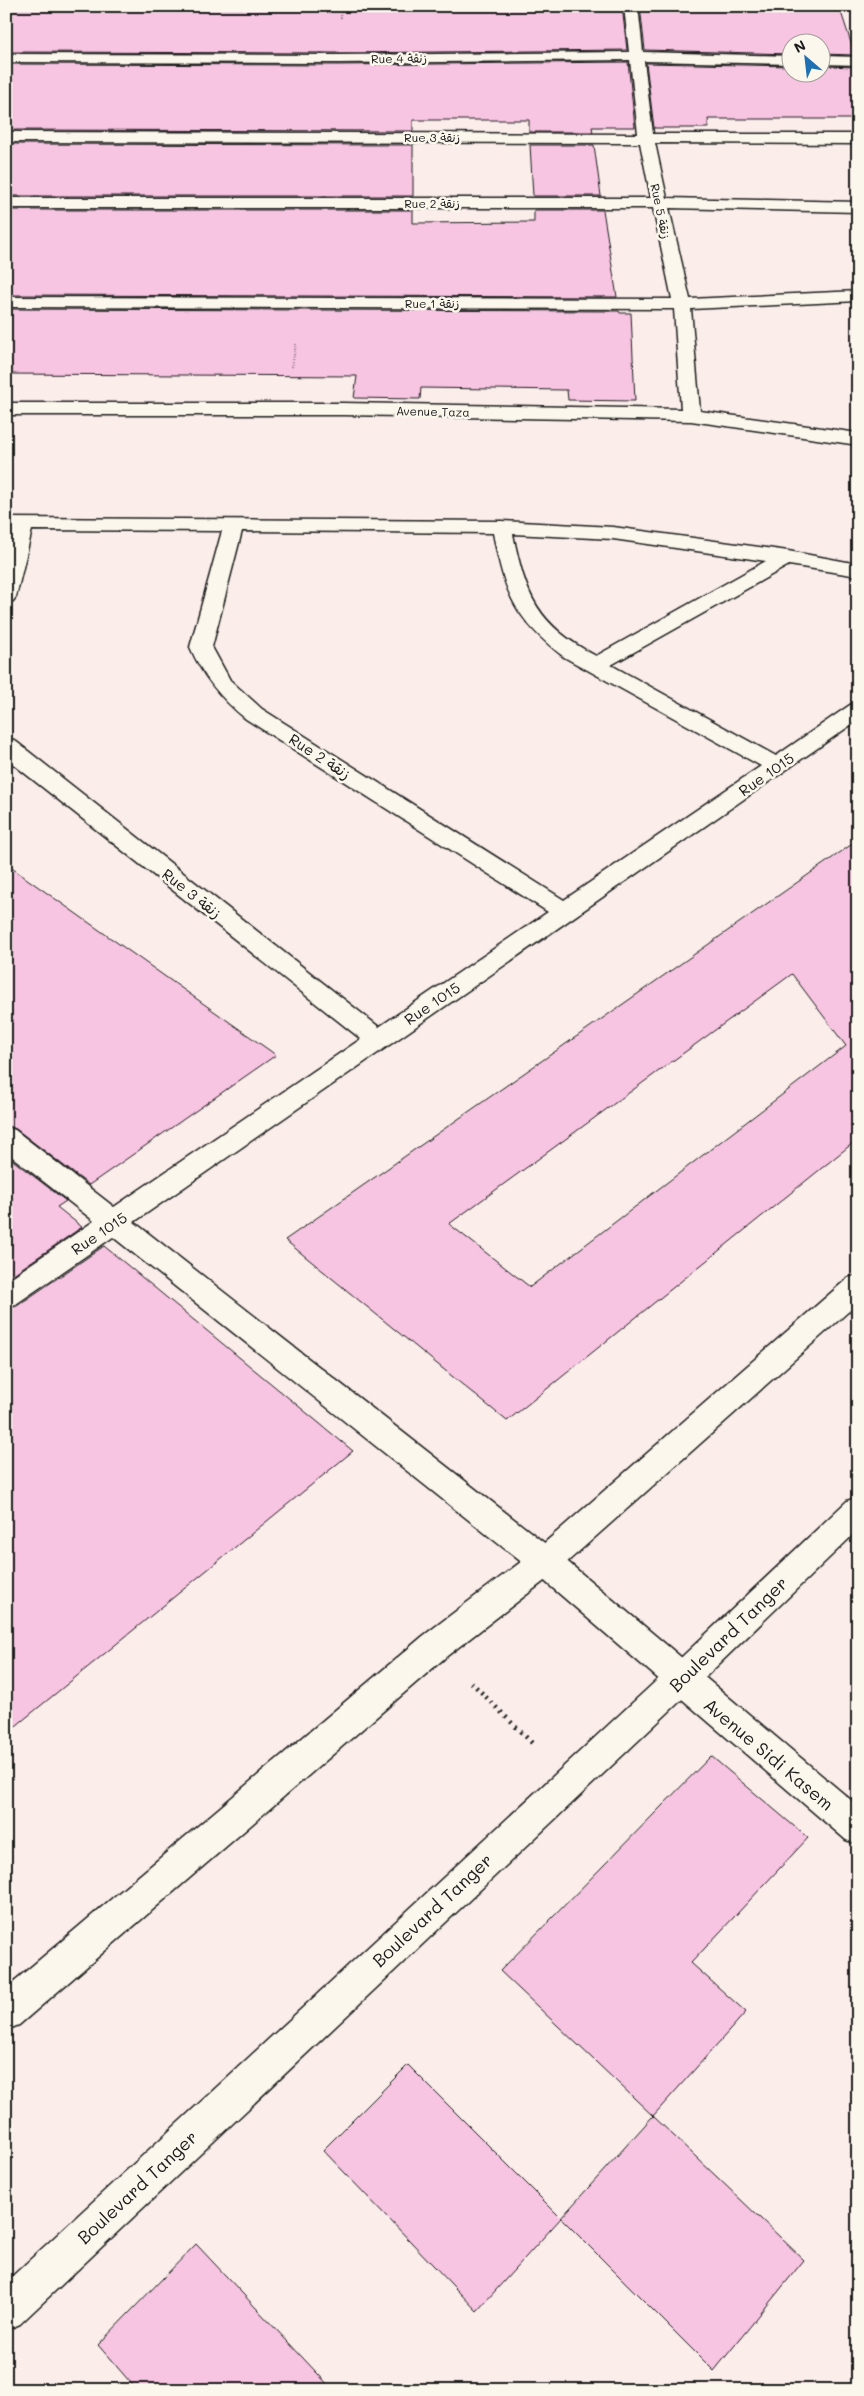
<svg xmlns="http://www.w3.org/2000/svg" width="864" height="2396" viewBox="0 0 864 2396" font-family="Mali,'Playpen Sans Arabic',sans-serif">
<style>
.building{fill:#f7c4e2;stroke:#1c1c1c;fill-rule:evenodd}
.lines{fill:none;stroke-linecap:round;stroke-linejoin:round}
.minor-casing{stroke:#1c1c1c;stroke-width:3}
.tertiary-casing{stroke:#1c1c1c;stroke-width:3}
.path-far1{stroke:#1c1c1c;stroke-width:2;stroke-dasharray:0.5 2;stroke-linecap:butt}
.path{stroke:#1c1c1c;stroke-width:4.5;stroke-dasharray:2 5;stroke-linecap:butt}
.minor{fill:#fbf7ec;fill-rule:evenodd}
.tertiary{fill:#fbf7ec;fill-rule:evenodd}
.labels{text-anchor:middle;dominant-baseline:central;stroke-width:5;stroke-linejoin:round;paint-order:stroke}
.far-street-label{font-size:12px;fill:#1c1c1c;stroke:#fbf7ec}
.street-label{font-size:15px;fill:#1c1c1c;stroke:#fbf7ec}
.near-street-label{font-size:18px;fill:#1c1c1c;stroke:#fbf7ec}
</style>
<rect width="100%" height="100%" fill="#faedea"/>
<filter id="ink" filterUnits="userSpaceOnUse"><feTurbulence type="fractalNoise" baseFrequency=".02" numOctaves="2"/><feDisplacementMap in="SourceGraphic" scale="10" xChannelSelector="R" yChannelSelector="G"/><feConvolveMatrix kernelMatrix="1 2 1 2 8 2 1 2 1" color-interpolation-filters="sRGB"/></filter>
<g filter="url(#ink)">
<g class="building">
<polygon points="274,6 622,6 627,50 338,53 6,52 6,8 274,8"/>
<polygon points="640,6 840,9 855,55 822,54 822,42 792,42 792,54 645,50"/>
<polygon points="628,62 635,127 592,127 593,132 529,132 529,120 413,120 413,131 6,130 6,64 338,65"/>
<polygon points="646,63 792,66 792,72 822,72 822,66 858,67 858,119 708,119 709,128 654,128"/>
<polygon points="6,144 413,145 413,196 6,196"/>
<polygon points="530,145 594,145 601,196 533,196"/>
<polygon points="6,210 413,210 413,223 534,222 534,210 603,210 617,297 6,295"/>
<polygon points="6,309 619,311 620,313 631,313 635,401 568,400 567,390 421,388 420,399 354,398 357,376 6,374"/>
<path d="M 858,840 L 858,1139 L 507,1421 L 285,1240 ZM 792,974 L 846,1046 L 530,1287 L 449,1224 Z"/>
<polygon points="6,864 276,1055 89,1185 16,1129 6,1125"/>
<polygon points="6,1155 66,1201 57,1207 82,1227 6,1279"/>
<polygon points="104,1246 353,1451 6,1734 6,1309 17,1306"/>
<polygon points="711,1756 808,1838 691,1963 746,2012 653,2116 500,1971"/>
<polygon points="408,2065 561,2218 477,2311 323,2150"/>
<polygon points="653,2116 804,2260 714,2371 561,2218"/>
<polygon points="196,2244 333,2390 137,2390 98,2345"/>
</g>
<g class="lines">
<g class="minor-casing">
<g id="minor">
<polygon points="624,6 638,6 643,52 792,56 792,64 644,61 653,134 858,134 858,144 655,143 667,198 858,202 858,212 669,208 690,299 858,291 858,301 691,309 700,411 858,433 858,445 691,421 343,415 6,415 6,403 343,403 681,409 674,309 6,307 6,297 672,299 653,208 6,208 6,198 651,198 640,143 6,142 6,132 638,134 630,60 338,63 6,62 6,54 338,55 629,52"/>
<polygon points="822,56 858,57 858,65 822,64"/>
<path d="M 6,518 L 502,521 L 613,527 L 788,551 L 858,564 L 858,576 L 789,565 L 611,665 L 776,756 L 850,705 L 858,703 L 858,720 L 134,1222 L 556,1552 L 858,1806 L 858,1844 L 846,1840 L 534,1572 L 113,1237 L 16,1304 L 6,1307 L 6,1281 L 94,1221 L 6,1152 L 6,1127 L 15,1130 L 114,1207 L 361,1039 L 8,760 L 6,738 L 14,740 L 379,1027 L 548,912 L 246,719 C 221,699 203,677 190,647 L 222,531 L 32,530 L 16,597 L 13,601 L 6,603 L 6,553 L 12,530 L 6,530 ZM 242,531 L 493,533 C 505,594 514,618 564,657 L 761,766 L 564,900 L 262,709 L 230,680 L 212,647 ZM 513,534 L 613,539 L 766,561 L 596,656 C 537,624 526,597 513,534 Z"/>
</g>
</g>
<g class="tertiary-casing">
<g id="tertiary">
<polygon points="858,1275 858,1303 556,1572 447,1656 19,2025 6,2030 6,1988 423,1636 534,1552 848,1278"/>
<polygon points="858,1497 858,1530 693,1689 20,2324 6,2330 6,2282 669,1669 847,1501"/>
</g>
</g>
<g class="path-far1">
<polyline points="341,18 342,6"/>
<polyline points="292,367 296,343"/>
</g>
<polyline class="path" points="471,1682 534,1745"/>
<use href="#minor" class="minor"/>
<use href="#tertiary" class="tertiary"/>
</g>
</g>
<g class="labels">
<g class="far-street-label">
<text transform="translate(399 58) rotate(-1)">Rue 4 زنقة</text>
<text x="432" y="137">Rue 3 زنقة</text>
<text x="432" y="203">Rue 2 زنقة</text>
<text transform="translate(661 211) rotate(78)">Rue 5 زنقة</text>
<text x="432" y="303">Rue 1 زنقة</text>
<text transform="translate(433 411) rotate(1)">Avenue Taza</text>
</g>
<g class="street-label">
<text transform="translate(320 756) rotate(33)">Rue 2 زنقة</text>
<text transform="translate(766 774) rotate(-35)">Rue 1015</text>
<text transform="translate(192 893) rotate(38)">Rue 3 زنقة</text>
<text transform="translate(432 1003) rotate(-34)">Rue 1015</text>
<text transform="translate(99 1233) rotate(-34)">Rue 1015</text>
</g>
<g class="near-street-label">
<text transform="translate(728 1634) rotate(-44)">Boulevard Tanger</text>
<text transform="translate(769 1754) rotate(40)">Avenue Sidi Kasem</text>
<text transform="translate(432 1910) rotate(-43)">Boulevard Tanger</text>
<text transform="translate(137 2187) rotate(-43)">Boulevard Tanger</text>
</g>
</g>
<rect width="864" height="2396" fill="none" stroke="#fbf7ec" stroke-width="25"/>
<rect x="12" y="12" width="839" height="2371" fill="none" stroke="#1c1c1c" stroke-width="2" filter="url(#ink)"/>
<g transform="translate(806 58) rotate(332)"><circle r="24" fill="#fbf7ec" stroke="#a29f99"/>
<path d="M0-4L9 19L0 12L-9 19Z" fill="#1f6fb2"/>
<text y="-8" font-size="14" font-weight="bold" text-anchor="middle" fill="#1c1c1c">N</text>
</g>
</svg>
